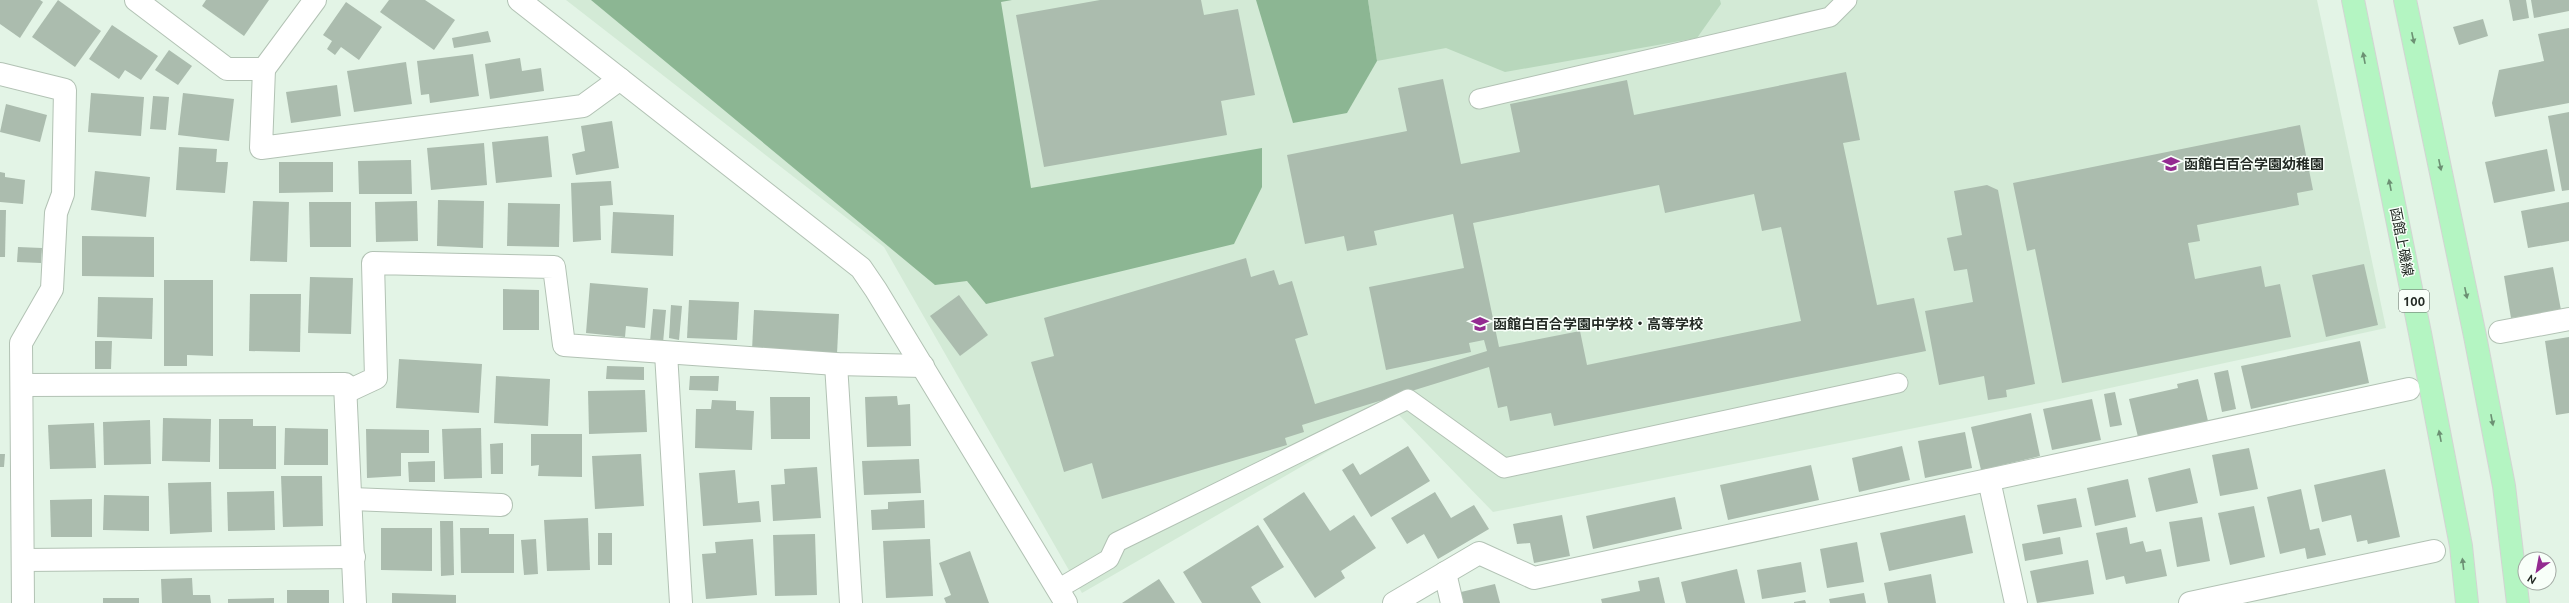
<svg xmlns="http://www.w3.org/2000/svg" width="2569" height="603" viewBox="0 0 2569 603" font-family="Ubuntu,'Noto Sans JP',sans-serif">
<style>
.built{fill:#d3ead6}
.green{fill:#b8d7bc}
.forest{fill:#8cb693}
.building{fill:#abbcae;fill-rule:evenodd}
.lines{fill:none;stroke-linecap:round;stroke-linejoin:round}
.lane-casing{stroke:#b2c2b4;stroke-width:21}
.street-casing{stroke:#b2c2b4;stroke-width:24}
.secondary-casing{stroke:#b2c2b4;stroke-width:24}
.primary-casing{stroke:#d3d4d3;stroke-width:24}
.lane{stroke:#fff;stroke-width:19}
.street{stroke:#fff;stroke-width:22}
.secondary{stroke:#fff;stroke-width:22}
.primary{stroke:#b4f5c2;stroke-width:22}
.oneway{fill:#6c9073}
.labels{text-anchor:middle;dominant-baseline:central;stroke-width:3;stroke-linejoin:round;paint-order:stroke}
.shield{fill:#f8fff9;stroke:#636a64;stroke-width:1}
.shield-label{font-size:13px;font-weight:bold;fill:#232a24}
.poi-label{font-size:14px;font-weight:bold;fill:#232a24;stroke:#f8fff9;text-anchor:start}
.street-label{font-size:14px;fill:#232a24;stroke:#f8fff9}
</style>
<rect width="100%" height="100%" fill="#e3f4e6"/>
<polygon class="built" points="566,0 2317,0 2386,328 2050,401 1493,512 1396,412 1082,593 884,247"/>
<polygon class="green" points="1368,0 1720,0 1721,4 1697,38 1505,72 1446,48 1377,61"/>
<g class="forest">
<polygon points="591,0 1012,0 1001,2 1031,188 1262,148 1262,187 1234,244 986,304 967,281 935,285"/>
<polygon points="1256,0 1368,0 1377,61 1347,113 1293,123"/>
</g>
<g class="building">
<polygon points="0,0 40,0 43,2 20,38 0,24"/>
<polygon points="58,0 101,31 75,67 32,37"/>
<polygon points="206,0 269,0 244,36 202,6"/>
<polygon points="389,0 425,0 455,20 434,50 380,12"/>
<polygon points="1100,0 1201,0 1204,15 1238,9 1255,95 1221,101 1227,135 1044,167 1016,15"/>
<polygon points="2509,0 2526,0 2529,18 2513,21"/>
<polygon points="2531,0 2569,0 2569,11 2534,18"/>
<polygon points="346,2 382,27 359,60 341,47 335,55 327,49 332,41 323,35"/>
<polygon points="2483,19 2488,36 2459,45 2453,27"/>
<polygon points="112,25 158,56 141,80 125,70 119,79 89,59"/>
<polygon points="2569,28 2569,103 2495,117 2492,103 2499,70 2544,61 2538,34"/>
<polygon points="488,31 491,42 454,48 452,38"/>
<polygon points="169,50 192,66 178,85 155,70"/>
<polygon points="473,54 479,96 430,103 429,94 421,95 417,61"/>
<polygon points="520,58 522,71 541,68 544,91 490,99 485,64"/>
<polygon points="406,62 412,104 354,112 347,71"/>
<path d="M 1846,72 L 1860,140 L 1843,143 L 1877,305 L 1914,298 L 1926,351 L 1554,426 L 1551,413 L 1510,421 L 1507,406 L 1498,408 L 1489,367 L 1302,425 L 1304,432 L 1285,438 L 1287,445 L 1102,499 L 1092,463 L 1064,472 L 1031,362 L 1054,356 L 1044,318 L 1246,258 L 1251,277 L 1274,270 L 1279,285 L 1292,281 L 1308,335 L 1295,339 L 1315,404 L 1487,351 L 1484,340 L 1469,343 L 1471,352 L 1386,370 L 1369,287 L 1464,268 L 1453,214 L 1374,231 L 1377,245 L 1347,251 L 1344,236 L 1305,244 L 1287,155 L 1407,131 L 1398,88 L 1443,79 L 1461,164 L 1520,152 L 1510,104 L 1627,80 L 1634,115 ZM 1659,185 L 1665,213 L 1754,194 L 1762,231 L 1781,227 L 1801,321 L 1587,365 L 1580,331 L 1499,347 L 1473,223 Z"/>
<polygon points="337,85 341,116 291,123 286,92"/>
<polygon points="91,93 144,97 141,136 88,132"/>
<polygon points="183,93 234,99 229,141 178,135"/>
<polygon points="153,96 169,97 166,130 150,129"/>
<polygon points="6,104 47,115 40,142 0,132"/>
<polygon points="2569,112 2569,190 2562,191 2548,116"/>
<polygon points="612,121 619,168 576,175 572,154 585,151 581,126"/>
<polygon points="2300,125 2313,190 2297,193 2299,205 2197,225 2200,241 2188,243 2195,279 2261,266 2265,287 2280,284 2291,337 2062,383 2035,249 2027,251 2013,183"/>
<polygon points="548,136 552,177 496,183 492,142"/>
<polygon points="484,143 487,185 431,190 427,148"/>
<polygon points="179,147 217,149 216,162 228,162 225,193 176,190"/>
<polygon points="2547,149 2555,191 2494,203 2485,162"/>
<polygon points="411,160 412,194 359,194 358,161"/>
<polygon points="279,162 333,162 333,192 279,193"/>
<polygon points="95,171 150,177 146,217 91,210"/>
<polygon points="0,172 5,173 5,177 25,180 23,204 0,202"/>
<polygon points="611,181 613,205 600,206 601,240 573,242 571,183"/>
<polygon points="1987,185 1998,190 2035,384 2006,390 2007,397 1988,400 1984,376 1939,385 1925,311 1973,302 1967,269 1954,271 1947,238 1962,235 1954,191"/>
<polygon points="438,200 484,201 483,248 437,246"/>
<polygon points="253,201 289,202 287,262 250,261"/>
<polygon points="417,201 418,241 376,242 375,202"/>
<polygon points="309,202 351,202 351,247 310,247"/>
<polygon points="2569,202 2569,241 2528,248 2521,211"/>
<polygon points="508,203 560,204 559,247 507,246"/>
<polygon points="0,210 6,210 5,257 0,257"/>
<polygon points="613,212 674,215 673,256 611,253"/>
<polygon points="82,236 154,237 154,277 82,276"/>
<polygon points="18,247 42,248 41,263 17,262"/>
<polygon points="2364,264 2378,325 2326,337 2312,275"/>
<polygon points="2553,267 2561,310 2511,318 2504,276"/>
<polygon points="310,277 353,278 351,334 308,333"/>
<polygon points="164,280 213,280 213,356 187,355 187,366 164,366"/>
<polygon points="590,283 648,288 645,328 626,326 625,337 586,333"/>
<polygon points="503,289 539,290 539,330 503,330"/>
<polygon points="250,294 301,294 300,352 249,351"/>
<polygon points="959,295 988,335 960,356 930,316"/>
<polygon points="98,297 153,298 152,339 97,337"/>
<polygon points="689,300 739,302 737,340 687,338"/>
<polygon points="671,305 682,306 679,340 669,338"/>
<polygon points="653,309 666,310 663,343 650,342"/>
<polygon points="754,310 839,314 837,354 752,350"/>
<polygon points="2569,337 2569,413 2556,415 2545,341"/>
<polygon points="95,341 112,341 111,369 95,369"/>
<polygon points="2360,341 2369,383 2251,409 2241,366"/>
<polygon points="399,359 482,364 479,413 396,408"/>
<polygon points="607,366 644,367 644,380 606,379"/>
<polygon points="2228,370 2236,409 2222,412 2214,373"/>
<polygon points="496,376 550,379 548,426 494,423"/>
<polygon points="690,376 719,376 718,391 689,390"/>
<polygon points="2198,379 2208,421 2138,437 2129,399 2178,388 2177,384"/>
<polygon points="645,390 647,432 589,434 588,391"/>
<polygon points="2115,392 2122,425 2110,427 2104,394"/>
<polygon points="897,396 898,405 910,404 911,446 867,447 865,397"/>
<polygon points="770,397 810,397 810,439 771,439"/>
<polygon points="2092,399 2101,440 2052,450 2043,409"/>
<polygon points="712,400 736,401 736,410 754,411 752,450 695,448 696,409 711,409"/>
<polygon points="2031,413 2040,456 1981,470 1971,427"/>
<polygon points="163,418 211,419 210,462 162,461"/>
<polygon points="219,419 253,419 253,426 276,426 276,469 219,469"/>
<polygon points="150,420 151,464 104,465 103,422"/>
<polygon points="94,423 96,468 50,469 48,425"/>
<polygon points="285,428 328,429 328,465 284,465"/>
<polygon points="481,428 482,478 444,479 442,429"/>
<polygon points="366,429 429,430 429,453 401,453 401,476 367,478"/>
<polygon points="1965,432 1972,468 1925,478 1918,441"/>
<polygon points="531,434 582,434 582,477 538,476 539,465 531,466"/>
<polygon points="503,443 503,474 491,474 490,444"/>
<polygon points="1408,446 1430,481 1371,517 1342,470 1353,463 1360,475"/>
<polygon points="1902,446 1910,480 1859,492 1852,458"/>
<polygon points="2249,448 2258,489 2220,496 2212,455"/>
<polygon points="0,454 5,454 4,467 0,467"/>
<polygon points="641,454 644,506 595,509 592,456"/>
<polygon points="919,459 921,493 864,495 862,461"/>
<polygon points="435,461 435,482 409,482 408,462"/>
<polygon points="1811,465 1819,500 1728,520 1720,485"/>
<polygon points="817,467 821,518 773,521 771,485 785,484 784,469"/>
<polygon points="2190,468 2198,503 2156,512 2148,478"/>
<polygon points="2385,469 2400,537 2368,544 2367,540 2357,542 2351,515 2322,522 2314,485"/>
<polygon points="735,470 738,503 759,501 761,522 703,526 699,473"/>
<polygon points="281,476 322,476 323,526 283,527"/>
<polygon points="2128,479 2136,517 2095,526 2087,488"/>
<polygon points="211,482 212,532 170,534 168,483"/>
<polygon points="2301,489 2310,530 2319,528 2326,555 2307,559 2305,548 2280,554 2267,497"/>
<polygon points="274,491 275,530 228,531 227,492"/>
<polygon points="1304,492 1330,531 1354,515 1376,548 1341,571 1345,578 1315,598 1263,519"/>
<polygon points="1435,492 1451,518 1474,505 1489,529 1438,559 1424,534 1407,544 1391,518"/>
<polygon points="104,495 149,496 149,531 103,530"/>
<polygon points="1675,497 1682,529 1593,549 1586,516"/>
<polygon points="2076,498 2082,527 2043,534 2037,505"/>
<polygon points="92,499 92,537 51,537 50,500"/>
<polygon points="924,500 925,528 872,530 871,510 888,509 888,502"/>
<polygon points="2254,506 2265,557 2230,565 2218,513"/>
<polygon points="1562,515 1570,556 1534,563 1530,543 1517,544 1513,524"/>
<polygon points="1965,515 1973,553 1889,571 1880,533"/>
<polygon points="2202,517 2210,561 2177,567 2169,522"/>
<polygon points="588,518 590,570 547,571 544,520"/>
<polygon points="440,521 453,521 454,575 441,576"/>
<polygon points="1258,525 1284,567 1251,587 1261,603 1202,603 1183,572"/>
<polygon points="2127,527 2130,544 2143,541 2146,552 2161,549 2167,576 2126,584 2124,576 2106,580 2096,533"/>
<polygon points="381,528 432,528 432,571 381,570"/>
<polygon points="460,528 489,528 489,534 514,534 514,573 461,573"/>
<rect x="598" y="533" width="14" height="32"/>
<polygon points="815,534 817,595 775,596 773,535"/>
<polygon points="2060,537 2063,554 2025,561 2022,544"/>
<polygon points="536,539 538,574 524,575 521,540"/>
<polygon points="753,539 757,595 706,599 702,554 716,553 715,542"/>
<polygon points="930,539 933,596 886,598 883,541"/>
<polygon points="1857,542 1864,582 1827,588 1820,549"/>
<polygon points="970,551 989,603 946,603 944,598 951,595 939,563"/>
<polygon points="2088,560 2094,594 2037,603 2030,571"/>
<polygon points="1801,562 1806,592 1762,599 1757,570"/>
<polygon points="1737,569 1745,603 1686,603 1681,582"/>
<polygon points="1931,574 1936,603 1888,603 1884,583"/>
<polygon points="1659,577 1665,603 1602,603 1601,599 1640,591 1638,581"/>
<polygon points="192,578 193,595 210,595 211,603 162,603 161,579"/>
<polygon points="1159,579 1175,603 1122,603"/>
<polygon points="1495,584 1500,603 1464,603 1461,592"/>
<rect x="287" y="590" width="42" height="13"/>
<polygon points="392,593 456,595 456,603 392,603"/>
<polygon points="1864,593 1866,603 1830,603 1829,599"/>
<rect x="103" y="598" width="36" height="5"/>
<polygon points="274,598 274,603 228,603 228,599"/>
<polygon points="1805,600 1806,603 1794,603 1794,602"/>
</g>
<g class="lines">
<g class="lane-casing">
<g id="lane">
<polyline points="1479,99 1830,17 1847,0"/>
<polyline points="1058,589 1109,559 1117,542 1408,399 1504,468 1898,383"/>
</g>
</g>
<g class="street-casing">
<g id="street">
<polyline points="136,0 227,69 264,69 315,0"/>
<polyline points="264,69 261,148 583,106 620,79"/>
<polyline points="0,74 65,90 63,194 56,213 52,289 21,343 23,603"/>
<polyline points="2500,332 2569,319"/>
<polyline points="666,353 681,603"/>
<polyline points="836,364 851,603"/>
<polyline points="22,385 345,384 355,603"/>
<polyline points="346,392 376,378 373,263 554,267 564,345 836,364 923,366"/>
<polyline points="1989,480 2016,603"/>
<polyline points="352,499 501,505"/>
<polyline points="24,560 354,557"/>
<polyline points="1445,573 1452,603"/>
<polyline points="1394,603 1479,553 1534,578 2409,389"/>
<polyline points="2190,603 2434,551"/>
</g>
</g>
<g class="secondary-casing">
<polyline id="secondary" points="519,0 861,268 876,290 1066,603"/>
</g>
<g class="primary-casing">
<g id="primary">
<polyline points="2353,0 2420,333 2461,546 2467,603"/>
<polyline points="2405,0 2475,336 2504,486 2518,603"/>
</g>
</g>
<use href="#lane" class="lane"/>
<use href="#street" class="street"/>
<use href="#secondary" class="secondary"/>
<use href="#primary" class="primary"/>
</g>
<defs><path id="oneway-solid" d="M-6-.8H1V-3.2L6.5 0L1 3.2V.8H-6Z"/></defs>
<g class="oneway">
<use href="#oneway-solid" transform="translate(2413 38) rotate(78)"/>
<use href="#oneway-solid" transform="translate(2364 58) rotate(-101)"/>
<use href="#oneway-solid" transform="translate(2440 165) rotate(78)"/>
<use href="#oneway-solid" transform="translate(2390 185) rotate(-101)"/>
<use href="#oneway-solid" transform="translate(2466 293) rotate(78)"/>
<use href="#oneway-solid" transform="translate(2492 420) rotate(79)"/>
<use href="#oneway-solid" transform="translate(2440 436) rotate(-101)"/>
<use href="#oneway-solid" transform="translate(2463 564) rotate(-97)"/>
</g>
<defs>
<g id="school-bare" transform="scale(1.38)"><path d="M0-5L7-2L0 1L-7-2ZM-4 1L0 2.5L4 1V4Q0 6-4 4Z" fill="#932b90" stroke="#f8fff9" stroke-width="2.5" paint-order="stroke"/></g>
</defs>
<g fill-rule="evenodd">
<use href="#school-bare" x="2171" y="164"/>
<use href="#school-bare" x="1480" y="324"/>
</g>
<g class="labels">
<rect class="shield" x="2399" y="290" width="30" height="22" rx="3"/>
<g class="shield-label">
<text x="2414" y="301">100</text>
</g>
<g class="poi-label">
<text x="2184" y="164">函館白百合学園幼稚園</text>
<text x="1493" y="324">函館白百合学園中学校・高等学校</text>
</g>
<g class="street-label">
<text transform="translate(2402 242) rotate(79)">函館上磯線</text>
</g>
</g>
<g transform="translate(2537 571) rotate(212)"><circle r="19" fill="#f8fff9" stroke="#a3aaa4"/>
<path d="M0-3L7 15L0 10L-7 15Z" fill="#932b90"/>
<text y="-6" font-size="11" font-weight="bold" text-anchor="middle" fill="#232a24">N</text>
</g>
</svg>
